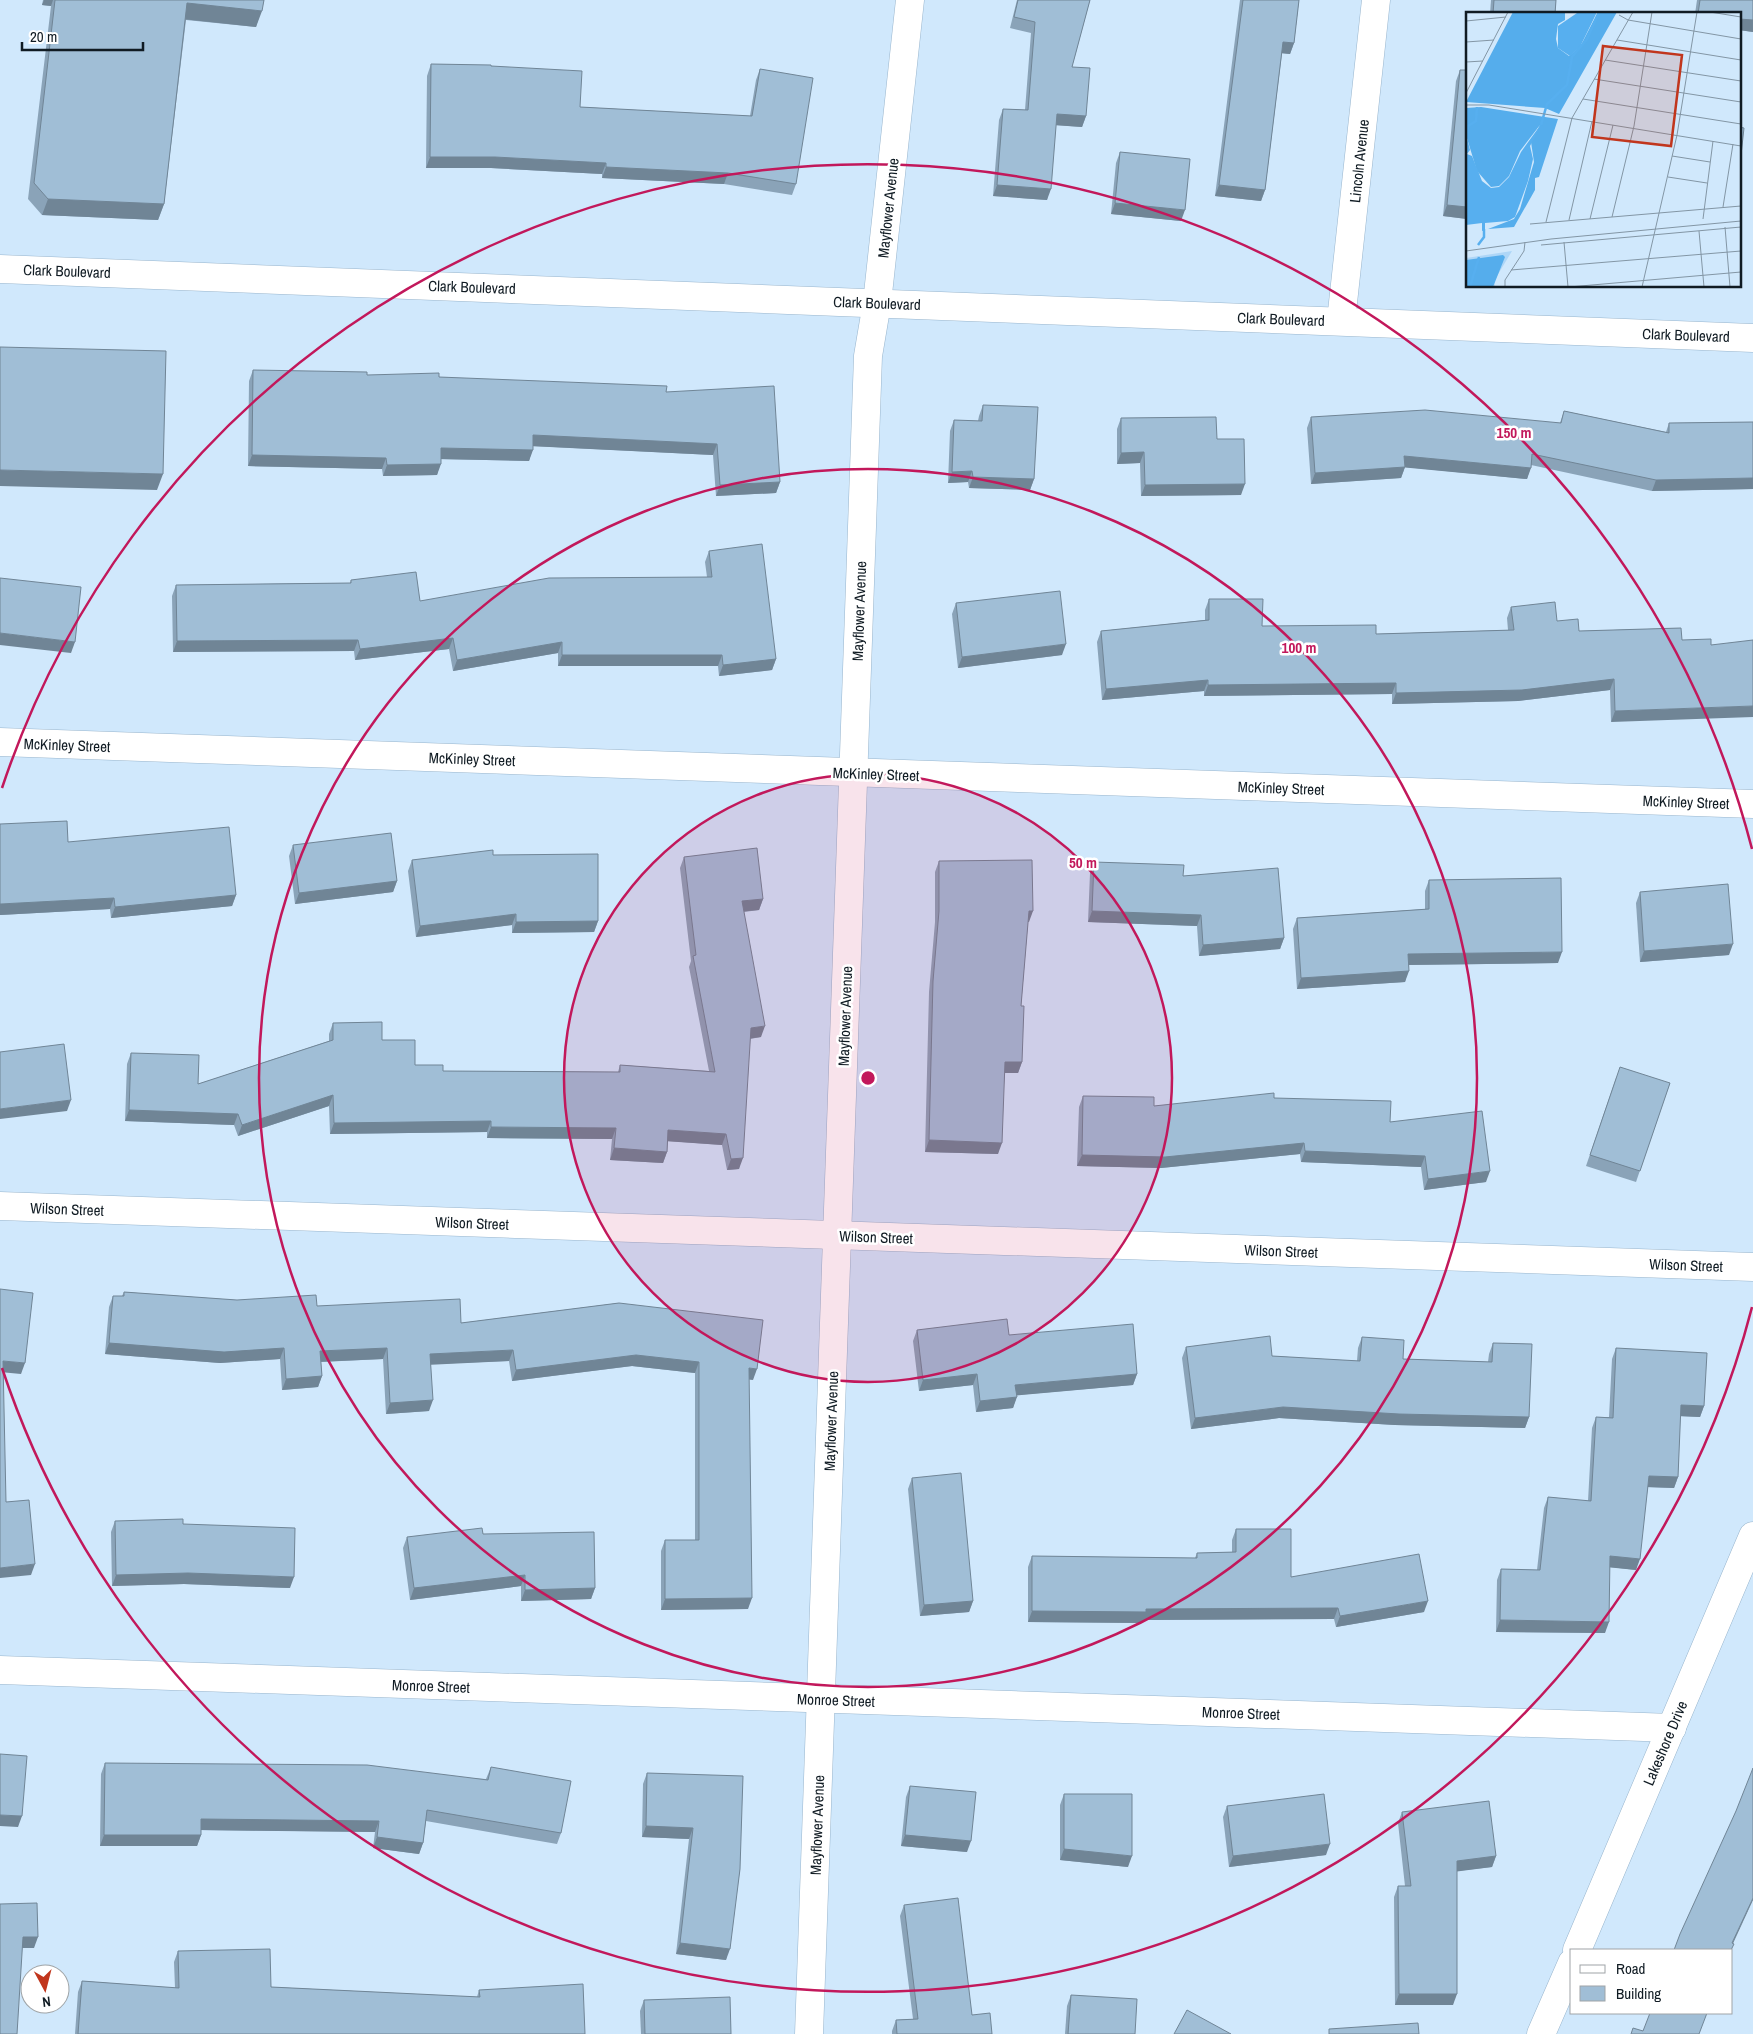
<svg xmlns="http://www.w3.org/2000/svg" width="1753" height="2034" viewBox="0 0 1753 2034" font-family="'Archivo Narrow',sans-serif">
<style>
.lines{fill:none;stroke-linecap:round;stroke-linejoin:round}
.minor-casing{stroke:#98b5cd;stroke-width:29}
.tertiary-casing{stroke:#98b5cd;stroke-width:29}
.minor{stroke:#fff;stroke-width:28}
.tertiary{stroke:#fff;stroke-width:28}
.wall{fill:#8aa3b8}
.shaded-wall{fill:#708596}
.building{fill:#a0bed6;stroke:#708596}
.ring{fill:none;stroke:#c2185b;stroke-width:2.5}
.labels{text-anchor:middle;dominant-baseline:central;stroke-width:5;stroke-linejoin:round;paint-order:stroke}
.street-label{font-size:15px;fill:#101b23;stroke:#fff}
.inset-river{fill:none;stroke:#57afef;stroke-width:2.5}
.inset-road{fill:none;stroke:#8396a5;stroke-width:1}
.view{fill:#c1361d;fill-opacity:0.15;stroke:#c1361d;stroke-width:2.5}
.inset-edge{fill:none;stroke:#101b23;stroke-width:2.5}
.centre{fill:#c2185b;stroke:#fff;stroke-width:2.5}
.ring-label{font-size:15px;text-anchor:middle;font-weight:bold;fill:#c2185b;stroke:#fff;stroke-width:5;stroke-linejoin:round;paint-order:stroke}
</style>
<rect width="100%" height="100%" fill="#d0e8fc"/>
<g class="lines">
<g class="minor-casing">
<g id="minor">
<polyline points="1341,321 1376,0"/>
<polyline points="0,742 1753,804"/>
<polyline points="0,1206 1753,1267"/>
<polyline points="0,1670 1672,1728"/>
<polyline points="1577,1950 1753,1536"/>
<polyline points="809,2034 868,356 877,303 910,0"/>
<polyline points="1541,2034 1572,1963"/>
</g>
</g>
<g class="tertiary-casing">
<polyline id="tertiary" points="0,269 1753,338"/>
</g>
<use href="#minor" class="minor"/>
<use href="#tertiary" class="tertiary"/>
</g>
<g class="wall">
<polygon points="43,0 264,0 256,27 186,20 164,204 158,220 42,215 28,199 51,6 42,5"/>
<polygon points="1017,0 1090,0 1072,67 1086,116 1082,127 1056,125 1047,200 993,196 999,120 1003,109 1025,110 1031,33 1010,28"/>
<polygon points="1240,0 1299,0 1294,43 1290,54 1282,53 1265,190 1261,201 1215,196"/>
<polygon points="1491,0 1556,0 1555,14 1490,14"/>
<polygon points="1697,0 1753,0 1753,32 1739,30 1739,14 1695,14"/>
<polygon points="431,64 491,66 580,107 750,116 756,80 760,69 796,184 792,195 724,184 602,178 602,174 491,168 426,168 427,76"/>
<polygon points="1460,70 1467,219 1443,216 1456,81"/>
<polygon points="1120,152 1181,221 1111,214 1116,163"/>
<polygon points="253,370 367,375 439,377 666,392 780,482 776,493 716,496 713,455 533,446 529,461 441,459 437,475 383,476 382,469 248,466 249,381"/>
<polygon points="983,405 1034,479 1030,490 969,488 968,482 948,483 950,431 954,420 978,421 979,416"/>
<polygon points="1564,411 1666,432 1669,423 1753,422 1753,489 1652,491 1531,465 1527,479 1405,467 1401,478 1311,484 1307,428 1311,417 1560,423"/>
<polygon points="1121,418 1217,439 1241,495 1141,496 1140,463 1117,464 1117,429"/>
<polygon points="709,551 776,659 772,670 719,676 718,666 558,666 558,653 453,671 449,649 355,660 354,651 173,652 172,596 176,585 350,583 351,580 420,601 707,577 705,562"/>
<polygon points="1209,599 1262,626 1376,634 1508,630 1507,618 1511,607 1557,621 1579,631 1681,628 1611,722 1610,690 1518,701 1392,704 1392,694 1204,696 1204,691 1102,700 1097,642 1101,631 1205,620 1205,610"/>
<polygon points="956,603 1062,655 958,668 952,614"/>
<polygon points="68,842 236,895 232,906 111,918 110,909 0,915"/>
<polygon points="293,845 397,881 393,892 295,904 289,856"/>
<polygon points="493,855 598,921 594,932 512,933 512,925 416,937 408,871 412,860"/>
<polygon points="684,857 763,899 759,910 744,912 761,1037 750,1039 739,1169 727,1170 722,1145 668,1141 667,1152 663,1163 610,1160 612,1139 487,1138 487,1132 330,1134 329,1106 238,1136 234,1125 125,1121 127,1064 131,1053 198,1084 329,1041 329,1034 333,1023 382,1040 415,1065 443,1071 618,1072 620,1065 709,1071 689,967 691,961 680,868"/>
<polygon points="939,861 1029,922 1028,922 1021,1006 1022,1062 1018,1073 1005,1073 998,1154 925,1152 929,992 935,922 935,872"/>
<polygon points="1094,862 1284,938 1280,949 1199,956 1197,926 1088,922 1090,873"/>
<polygon points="1429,880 1558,963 1409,965 1405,982 1297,989 1293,929 1297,918 1425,909 1425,891"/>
<polygon points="1640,892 1729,955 1640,962 1636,903"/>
<polygon points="1616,1078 1670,1083 1636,1182 1586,1166"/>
<polygon points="1083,1096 1154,1106 1274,1098 1390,1122 1486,1182 1424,1190 1421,1167 1301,1162 1300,1154 1161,1168 1077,1166 1079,1107"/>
<polygon points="124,1292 317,1306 461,1323 619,1303 753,1380 749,1379 748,1609 661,1610 661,1551 665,1540 695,1540 695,1373 632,1366 512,1381 509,1361 431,1364 429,1411 386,1414 383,1359 321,1362 322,1376 318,1387 282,1390 280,1359 220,1363 105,1354 109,1307 113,1296 122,1296"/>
<polygon points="917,1330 1009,1335 1137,1374 1133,1385 1017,1395 1013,1408 976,1412 973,1385 919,1391 913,1341"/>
<polygon points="1362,1337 1403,1359 1488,1362 1489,1354 1493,1343 1529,1417 1525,1428 1395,1425 1279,1418 1191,1429 1182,1358 1186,1347 1272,1356 1357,1361 1358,1348"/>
<polygon points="1616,1348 1704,1406 1700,1417 1680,1416 1678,1477 1674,1488 1648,1487 1636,1570 1610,1567 1605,1633 1496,1632 1497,1580 1501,1569 1537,1570 1544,1508 1548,1497 1588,1501 1592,1428 1596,1417 1609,1417 1612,1359"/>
<polygon points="912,1478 973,1601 969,1612 920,1616 908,1489"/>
<polygon points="115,1521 183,1524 290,1588 184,1584 112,1586 111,1532"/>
<polygon points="1236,1529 1291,1577 1424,1612 1336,1627 1334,1619 1144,1620 1142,1623 1028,1622 1028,1567 1032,1556 1195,1558 1197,1553 1232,1552 1232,1540"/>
<polygon points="483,1534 595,1588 591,1599 521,1601 521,1586 410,1600 403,1548 407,1537"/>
<polygon points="105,1763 486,1779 491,1767 561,1833 557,1844 426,1821 423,1843 419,1854 373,1848 375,1832 201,1830 201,1835 197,1846 100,1846 101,1774"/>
<polygon points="647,1773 740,1869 726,1960 676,1954 689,1839 642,1837 643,1784"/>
<polygon points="910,1786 967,1852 901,1846 906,1797"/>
<polygon points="1064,1794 1128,1867 1060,1860 1060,1805"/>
<polygon points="1227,1806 1326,1855 1229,1867 1223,1817"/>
<polygon points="1402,1812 1496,1856 1492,1867 1457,1871 1453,2005 1395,2005 1394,1897 1398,1886 1405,1886 1398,1823"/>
<polygon points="904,1905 972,2015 992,2034 892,2034 892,2031 896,2020 913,2019 900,1916"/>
<polygon points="178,1951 271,1987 477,1997 479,1990 585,2034 75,2034 78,1992 82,1981 175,1988 174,1962"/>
<polygon points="1071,1995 1135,2034 1065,2034 1067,2006"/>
<polygon points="644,2000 731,2034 641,2034 640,2011"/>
</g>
<g class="shaded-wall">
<polygon points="44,0 53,0 51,6 42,5"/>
<polygon points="187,3 262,11 256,27 182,19"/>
<polygon points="1739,19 1753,20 1753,32 1739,30"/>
<polygon points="1283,42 1294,43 1290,54 1279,53"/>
<polygon points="1057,114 1086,116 1082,127 1053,125"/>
<polygon points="430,157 495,157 606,163 602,174 491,168 426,168"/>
<polygon points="606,167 728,173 724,184 602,178"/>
<polygon points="997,185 1051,189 1047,200 993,196"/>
<polygon points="1219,185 1265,190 1261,201 1215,196"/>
<polygon points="48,199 164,204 158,220 42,215"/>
<polygon points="1115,203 1185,210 1181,221 1111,214"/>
<polygon points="1447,205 1467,207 1467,219 1443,216"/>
<polygon points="533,435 717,444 713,455 529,446"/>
<polygon points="441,448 533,450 529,461 436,459"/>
<polygon points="1144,452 1140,463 1117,464 1121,453"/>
<polygon points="252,455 386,458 382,469 248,466"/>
<polygon points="1404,456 1531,468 1527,479 1400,467"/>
<polygon points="441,464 437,475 383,476 387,465"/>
<polygon points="1405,467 1401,478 1311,484 1315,473"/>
<polygon points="0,470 163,474 157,490 0,486"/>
<polygon points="972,471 968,482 948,483 952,472"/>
<polygon points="973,477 1034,479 1030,490 969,488"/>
<polygon points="1753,478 1753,489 1652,491 1656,480"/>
<polygon points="780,482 776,493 716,496 720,485"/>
<polygon points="1245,484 1241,495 1141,496 1145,485"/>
<polygon points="0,633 75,642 71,653 0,645"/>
<polygon points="453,638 449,649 355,660 360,649"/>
<polygon points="358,640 354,651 173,652 177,641"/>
<polygon points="562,642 558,653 453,671 457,660"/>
<polygon points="1066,644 1062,655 958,668 962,657"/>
<polygon points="562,655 722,655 718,666 558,666"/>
<polygon points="776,659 772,670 719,676 723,665"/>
<polygon points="1614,679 1610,690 1518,701 1392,704 1396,693"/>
<polygon points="1208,680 1204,691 1102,700 1106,689"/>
<polygon points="1396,683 1392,694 1204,696 1208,685"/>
<polygon points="1753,706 1753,717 1611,722 1615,711"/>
<polygon points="397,881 393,892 295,904 299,893"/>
<polygon points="236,895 232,906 111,918 115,907"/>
<polygon points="114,898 110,909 0,915 0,904"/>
<polygon points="763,899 759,910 738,912 742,901"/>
<polygon points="1029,911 1033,911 1029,922 1025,922"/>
<polygon points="1092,911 1201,915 1197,926 1088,922"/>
<polygon points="516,914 512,925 416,937 420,926"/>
<polygon points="598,921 594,932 512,933 516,922"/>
<polygon points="1284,938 1280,949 1199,956 1203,945"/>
<polygon points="1733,944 1729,955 1640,962 1644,951"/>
<polygon points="1562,952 1558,963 1404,965 1408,954"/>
<polygon points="1409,971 1405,982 1297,989 1301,978"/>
<polygon points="765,1026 761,1037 747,1039 751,1028"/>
<polygon points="1005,1062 1022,1062 1018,1073 1001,1073"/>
<polygon points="333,1095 329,1106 238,1136 242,1125"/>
<polygon points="71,1100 67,1111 0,1119 0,1109"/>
<polygon points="129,1110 238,1114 234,1125 125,1121"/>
<polygon points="491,1121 487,1132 330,1134 334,1123"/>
<polygon points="491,1127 616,1128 612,1139 487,1138"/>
<polygon points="668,1130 726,1134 722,1145 664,1141"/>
<polygon points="929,1140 1002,1143 998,1154 925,1152"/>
<polygon points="1304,1143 1300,1154 1161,1168 1077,1166 1082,1155"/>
<polygon points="614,1148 667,1152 663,1163 610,1160"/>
<polygon points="1305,1151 1425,1156 1421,1167 1301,1162"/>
<polygon points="743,1158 739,1169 727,1170 731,1159"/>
<polygon points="1490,1171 1486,1182 1424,1190 1428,1179"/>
<polygon points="109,1343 284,1348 280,1359 220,1363 105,1354"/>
<polygon points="387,1348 383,1359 316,1362 320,1351"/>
<polygon points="513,1350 509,1361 426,1365 430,1354"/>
<polygon points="636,1355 699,1362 695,1373 632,1366 512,1381 516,1370"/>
<polygon points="3,1361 25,1363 21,1374 0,1372"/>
<polygon points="749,1368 757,1369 753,1380 745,1379"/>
<polygon points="977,1374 973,1385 919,1391 923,1380"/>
<polygon points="1137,1374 1133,1385 1011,1396 1015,1385"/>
<polygon points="322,1376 318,1387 282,1390 286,1379"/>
<polygon points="1017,1397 1013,1408 976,1412 980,1401"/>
<polygon points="433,1400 429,1411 386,1414 390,1403"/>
<polygon points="1681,1405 1704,1406 1700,1417 1677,1416"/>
<polygon points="1283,1407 1529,1417 1525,1428 1395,1425 1279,1418 1191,1429 1195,1418"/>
<polygon points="1649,1476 1678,1477 1674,1488 1645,1487"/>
<polygon points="1610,1556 1640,1559 1636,1570 1606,1567"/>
<polygon points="35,1564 31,1575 0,1578 0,1568"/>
<polygon points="188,1573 294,1577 290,1588 184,1584 112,1586 116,1575"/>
<polygon points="525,1575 521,1586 410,1600 414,1588"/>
<polygon points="595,1588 591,1599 521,1601 525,1590"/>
<polygon points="752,1598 748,1609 661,1610 665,1599"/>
<polygon points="973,1601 969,1612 920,1616 924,1605"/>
<polygon points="1428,1601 1424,1612 1336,1627 1340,1616"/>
<polygon points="1338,1608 1334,1619 1144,1620 1142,1623 1028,1622 1032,1611 1146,1609"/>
<polygon points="1500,1620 1609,1622 1605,1633 1496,1632"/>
<polygon points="0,1815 22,1816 18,1827 0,1826"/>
<polygon points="201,1819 379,1821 375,1832 197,1830"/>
<polygon points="646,1826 693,1828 689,1839 642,1837"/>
<polygon points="104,1835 201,1835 197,1846 100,1846"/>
<polygon points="905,1835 971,1841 967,1852 901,1846"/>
<polygon points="377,1837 423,1843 419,1854 373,1848"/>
<polygon points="1330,1844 1326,1855 1229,1867 1233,1856"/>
<polygon points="1064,1849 1132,1856 1128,1867 1060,1860"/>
<polygon points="1496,1856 1492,1867 1453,1872 1457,1861"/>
<polygon points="1753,1898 1753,1900 1730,1950 1732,1943"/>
<polygon points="23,1937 38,1937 34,1948 19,1948"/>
<polygon points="680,1943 730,1949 726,1960 676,1954"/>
<polygon points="1399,1994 1457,1994 1453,2005 1395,2005"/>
</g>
<g class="building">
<polygon points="55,0 264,0 262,11 187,3 164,204 48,199 34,183"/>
<polygon points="1018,0 1090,0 1072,67 1090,68 1086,116 1057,114 1051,189 997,185 1003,109 1028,110 1035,22 1014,17"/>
<polygon points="1243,0 1299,0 1294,43 1283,42 1265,190 1219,185"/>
<polygon points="1494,0 1556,0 1555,14 1493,14"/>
<polygon points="1700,0 1753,0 1753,20 1739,19 1739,14 1698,14"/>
<polygon points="431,64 491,65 491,66 582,71 580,107 752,116 760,69 813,78 796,184 728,173 606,167 606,163 495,157 430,157"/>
<polygon points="1460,70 1467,70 1467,207 1447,205"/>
<polygon points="1739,127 1744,128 1739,173"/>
<polygon points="1120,152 1190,159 1185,210 1115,203"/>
<polygon points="0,347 166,351 163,474 0,470"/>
<polygon points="253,370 367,372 367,375 439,373 439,377 667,386 666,392 774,386 780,482 720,485 717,444 533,435 533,450 441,448 441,464 387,465 386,458 252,455"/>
<polygon points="983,405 1038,407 1034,479 973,477 972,471 952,472 954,420 982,421"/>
<polygon points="1425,410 1561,423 1564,411 1669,433 1669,423 1753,422 1753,478 1656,480 1532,454 1531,468 1404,456 1405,467 1315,473 1311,417"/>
<polygon points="1216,417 1217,439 1244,439 1245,484 1145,485 1144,452 1121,453 1121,418"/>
<polygon points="762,544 776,659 723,665 722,655 562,655 562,642 457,660 453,638 360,649 358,640 177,641 176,585 351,583 351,580 416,572 420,601 549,578 712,577 709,551"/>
<polygon points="0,578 81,587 75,642 0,633"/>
<polygon points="1060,591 1066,644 962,657 956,603"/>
<polygon points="1209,599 1263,599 1262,626 1376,625 1376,634 1514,630 1511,607 1555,602 1557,621 1578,619 1579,631 1681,628 1682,640 1711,639 1711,645 1753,640 1753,706 1615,711 1614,679 1522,690 1396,693 1396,683 1208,685 1208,680 1106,689 1101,631 1209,620"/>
<polygon points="67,821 68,842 229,827 236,895 115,907 114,898 0,904 0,824"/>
<polygon points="391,833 397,881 299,893 293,845"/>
<polygon points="757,848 763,899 742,901 765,1026 751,1028 743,1158 731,1159 726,1134 668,1130 667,1152 614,1148 616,1128 491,1127 491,1121 334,1123 333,1095 242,1125 238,1114 129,1110 131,1053 199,1055 198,1084 333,1040 333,1023 382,1022 382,1040 415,1040 415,1065 443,1065 443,1071 620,1072 620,1065 715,1072 693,956 696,955 684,857"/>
<polygon points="493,850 493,855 598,854 598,921 516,922 516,914 420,926 412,860"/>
<polygon points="1032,860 1033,911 1029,911 1021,1006 1024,1006 1022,1062 1005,1062 1002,1143 929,1140 933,981 939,911 939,861"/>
<polygon points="1094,862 1184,865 1183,876 1278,868 1284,938 1203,945 1201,915 1092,911"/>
<polygon points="1561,878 1562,952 1408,954 1409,971 1301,978 1297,918 1429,909 1429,880"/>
<polygon points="1728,884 1733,944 1644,951 1640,892"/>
<polygon points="64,1044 71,1100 0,1109 0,1052"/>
<polygon points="1620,1067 1670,1083 1640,1171 1590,1155"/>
<polygon points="1274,1093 1274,1098 1391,1101 1390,1122 1482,1111 1490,1171 1428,1179 1425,1156 1305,1151 1304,1143 1165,1157 1082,1155 1083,1096 1154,1097 1154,1106"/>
<polygon points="0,1289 33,1293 25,1363 3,1361 6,1502 29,1500 35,1564 0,1568"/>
<polygon points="124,1292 237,1300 316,1295 317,1306 460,1299 461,1323 619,1303 763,1320 757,1369 749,1368 752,1598 665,1599 665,1540 699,1540 699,1362 636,1355 516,1370 513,1350 430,1354 433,1400 390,1403 387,1348 320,1351 322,1376 286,1379 284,1348 224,1352 109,1343 113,1296 124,1296"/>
<polygon points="1007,1319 1009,1335 1133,1324 1137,1374 1015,1385 1017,1397 980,1401 977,1374 923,1380 917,1330"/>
<polygon points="1270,1336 1272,1356 1360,1361 1362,1337 1404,1340 1403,1359 1492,1362 1493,1343 1532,1344 1529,1417 1399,1414 1283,1407 1195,1418 1186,1347"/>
<polygon points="1616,1348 1707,1353 1704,1406 1681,1405 1678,1477 1649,1476 1640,1559 1610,1556 1609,1622 1500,1620 1501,1569 1540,1570 1548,1497 1591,1501 1596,1417 1613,1418"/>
<polygon points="961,1473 973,1601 924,1605 912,1478"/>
<polygon points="183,1519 183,1524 295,1528 294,1577 188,1573 116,1575 115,1521"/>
<polygon points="482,1528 483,1534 594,1532 595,1588 525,1590 525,1575 414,1588 407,1537"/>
<polygon points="1236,1529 1291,1529 1291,1577 1419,1554 1428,1601 1340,1616 1338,1608 1146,1609 1146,1612 1032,1611 1032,1556 1197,1558 1197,1553 1236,1552"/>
<polygon points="0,1754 27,1756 22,1816 0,1815"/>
<polygon points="105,1763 367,1765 488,1780 491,1767 571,1781 561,1833 427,1810 423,1843 377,1837 379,1821 201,1819 201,1835 104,1835"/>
<polygon points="1753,1768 1753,1898 1732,1943 1734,1944 1731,1950 1674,1950 1680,1934 1736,1811"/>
<polygon points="647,1773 743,1776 740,1869 730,1949 680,1943 693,1828 646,1826"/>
<polygon points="910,1786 976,1792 971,1841 905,1835"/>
<polygon points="1064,1794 1132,1794 1132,1856 1064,1849"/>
<polygon points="1324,1794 1330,1844 1233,1856 1227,1806"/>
<polygon points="1489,1801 1496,1856 1457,1861 1457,1994 1399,1994 1398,1886 1411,1886 1402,1812"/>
<polygon points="958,1898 972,2015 990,2013 992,2034 897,2034 896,2020 918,2019 904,1905"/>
<polygon points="37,1903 38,1937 23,1937 17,2034 0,2034 0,1904"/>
<polygon points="270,1949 271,1987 480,1997 479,1990 583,1984 585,2034 78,2034 82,1981 179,1988 178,1951"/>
<polygon points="1071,1995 1137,1999 1135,2034 1068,2034"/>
<polygon points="730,1997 731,2034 645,2034 644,2000"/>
<polygon points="1187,2010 1231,2034 1174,2034"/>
<polygon points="1650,2013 1707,2013 1699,2034 1631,2034 1633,2028 1643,2031"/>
<polygon points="1418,2023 1419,2034 1329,2034 1329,2029"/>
</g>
<circle cx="868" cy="1078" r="304" fill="#c2185b" fill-opacity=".12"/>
<g class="ring">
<circle cx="868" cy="1078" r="304"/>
<circle cx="868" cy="1078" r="609"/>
<path d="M1752 1307A913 913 0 0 1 2 1368M2 788A913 913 0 0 1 1752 849"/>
</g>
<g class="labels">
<g class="street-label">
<text transform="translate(1359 161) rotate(-84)">Lincoln Avenue</text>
<text transform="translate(888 208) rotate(-84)">Mayflower Avenue</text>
<text transform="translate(67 271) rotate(2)">Clark Boulevard</text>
<text transform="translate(472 287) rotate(2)">Clark Boulevard</text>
<text transform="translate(877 303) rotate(2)">Clark Boulevard</text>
<text transform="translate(1281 319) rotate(2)">Clark Boulevard</text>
<text transform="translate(1686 335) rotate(2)">Clark Boulevard</text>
<text transform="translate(859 611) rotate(-88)">Mayflower Avenue</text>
<text transform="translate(67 745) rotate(2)">McKinley Street</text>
<text transform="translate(472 759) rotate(2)">McKinley Street</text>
<text transform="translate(876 774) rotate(2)">McKinley Street</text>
<text transform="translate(1281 788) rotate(2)">McKinley Street</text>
<text transform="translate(1686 802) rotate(2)">McKinley Street</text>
<text transform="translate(845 1016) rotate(-88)">Mayflower Avenue</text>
<text transform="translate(67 1209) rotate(2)">Wilson Street</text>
<text transform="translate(472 1223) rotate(2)">Wilson Street</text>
<text transform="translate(876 1237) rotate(2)">Wilson Street</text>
<text transform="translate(1281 1251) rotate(2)">Wilson Street</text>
<text transform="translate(1686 1265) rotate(2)">Wilson Street</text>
<text transform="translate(831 1421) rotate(-88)">Mayflower Avenue</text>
<text transform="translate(431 1686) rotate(2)">Monroe Street</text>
<text transform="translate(836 1700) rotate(2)">Monroe Street</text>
<text transform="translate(1241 1713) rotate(2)">Monroe Street</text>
<text transform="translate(1665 1743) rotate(-67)">Lakeshore Drive</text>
<text transform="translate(817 1825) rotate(-88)">Mayflower Avenue</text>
</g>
</g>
<g transform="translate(1466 12)">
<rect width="275" height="275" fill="#d0e8fc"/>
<path d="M 46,239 L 28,269 L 29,275 L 0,275 L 0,246 Z" fill="#aed6f7"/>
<path d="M 47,0 L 105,0 L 99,1 L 99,8 L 92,12 L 90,27 L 92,36 L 103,44 L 114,35 L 132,0 L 151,0 L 93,102 L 79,96 L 0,90 ZM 15,95 L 92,107 L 73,165 L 69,166 L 69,178 L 48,215 L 22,217 L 48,207 L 54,197 L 68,150 L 65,130 L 74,113 L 54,139 L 43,164 L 33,174 L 25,175 L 11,159 L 0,123 L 0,96 ZM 37,243 L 39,245 L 27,275 L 0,275 L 0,248 Z" fill="#55adec"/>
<path d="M 131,0 L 114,35 L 104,44 L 92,36 L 92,14 L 111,1 ZM 76,111 L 64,134 L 67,147 L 62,169 L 49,205 L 42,209 L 19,211 L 19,218 L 16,219 L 16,211 L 0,213 L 0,129 L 1,126 L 4,138 L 1,142 L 6,144 L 16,169 L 25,176 L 33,175 L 43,165 L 55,140 Z" fill="#57afef"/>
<path class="inset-river" d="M 75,113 L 81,92 L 101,73 L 106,45 L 121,27 L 133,0M 1,126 L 2,114 L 10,109 L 11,95M 12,233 L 18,225 L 18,217M 4,275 L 13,245"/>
<path class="inset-road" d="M 244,0 L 275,5M 153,3 L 162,8 L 275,27M 0,9 L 40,5M 151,28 L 275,48M 0,30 L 28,28M 139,48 L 275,69M 0,50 L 17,49M 128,67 L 275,90M 0,81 L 42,0M 117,87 L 275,112M 0,93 L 23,93 L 275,134M 211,123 L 231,0M 206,144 L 244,150M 202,165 L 241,171M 257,195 L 267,132M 146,205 L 168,114 L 186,0M 124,207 L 147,113M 237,207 L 247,129M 103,208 L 126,109M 80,210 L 106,106 L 167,0M 64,212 L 275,194M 259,215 L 264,275M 233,219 L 238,275M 98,230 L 102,275M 75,233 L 275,215M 0,239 L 85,227 L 275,209M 45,258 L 275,239M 39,275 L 39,268 L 58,239 L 59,230M 103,275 L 275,260M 176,275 L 211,123"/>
<path class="view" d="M 137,34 L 216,43 L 205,134 L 126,125 Z"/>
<rect width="275" height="275" class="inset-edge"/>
</g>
<circle cx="868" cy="1078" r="8" class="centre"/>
<g class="ring-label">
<text x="1514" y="438">150 m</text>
<text x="1299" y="653">100 m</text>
<text x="1083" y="868">50 m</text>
</g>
<rect x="1570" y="1949" width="162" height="65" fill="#ffffff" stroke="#9fa4a7"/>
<rect x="1580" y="1965" width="25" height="8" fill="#ffffff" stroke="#9fa4a7"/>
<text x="1616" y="1974" font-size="15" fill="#101b23">Road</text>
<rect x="1580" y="1986" width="25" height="15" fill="#a0bed6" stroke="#9fa4a7"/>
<text x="1616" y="1999" font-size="15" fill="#101b23">Building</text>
<g transform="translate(45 1989) rotate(173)"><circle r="24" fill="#ffffff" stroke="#9fa4a7"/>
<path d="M0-4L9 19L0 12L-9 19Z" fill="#c1361d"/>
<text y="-8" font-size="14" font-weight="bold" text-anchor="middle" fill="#101b23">N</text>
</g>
<path d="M22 42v8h121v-8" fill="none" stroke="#101b23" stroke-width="2.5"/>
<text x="30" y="42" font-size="15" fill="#101b23" stroke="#ffffff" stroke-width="4" paint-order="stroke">20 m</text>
</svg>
